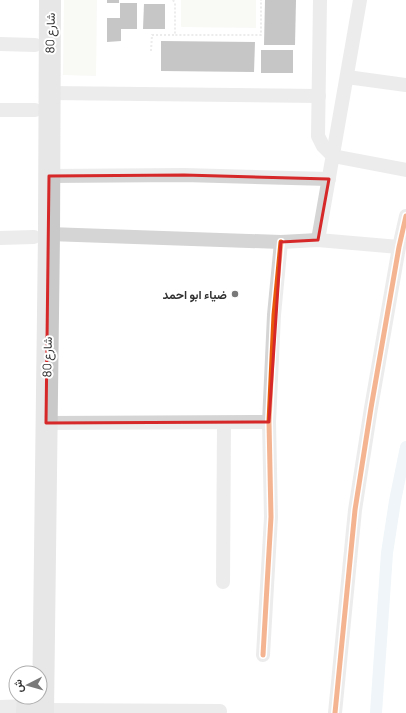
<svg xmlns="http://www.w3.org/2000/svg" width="406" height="713" viewBox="0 0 406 713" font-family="Manrope,Vazirmatn,sans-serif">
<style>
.green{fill:#f1f3ec}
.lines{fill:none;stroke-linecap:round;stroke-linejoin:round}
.canal{stroke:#dbe9f0;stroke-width:12}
.building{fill:#808080}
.path{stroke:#d4d4d4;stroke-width:2;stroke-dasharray:2 2;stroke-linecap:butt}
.street{stroke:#d5d5d5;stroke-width:14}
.primary{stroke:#c9c9c9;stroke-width:22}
.cycleway-casing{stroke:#fff;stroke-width:8}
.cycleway{stroke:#e8590c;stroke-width:5}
.marked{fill:none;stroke:#d62828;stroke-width:3;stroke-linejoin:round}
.poi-dot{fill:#797979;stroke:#fff;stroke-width:1.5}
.labels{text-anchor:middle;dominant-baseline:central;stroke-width:4;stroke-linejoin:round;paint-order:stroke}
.street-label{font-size:12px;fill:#313131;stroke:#fff}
.poi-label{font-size:12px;font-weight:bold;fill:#313131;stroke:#fff;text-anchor:end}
</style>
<rect width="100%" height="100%" fill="#fff"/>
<g class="green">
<polygon points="64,0 97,0 96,76 63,75"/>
<polygon points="181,0 256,0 256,28 181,27"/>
</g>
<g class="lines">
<polyline class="canal" points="376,713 387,553 395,501 406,447"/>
</g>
<g class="building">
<rect x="107" y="0" width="12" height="3"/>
<polygon points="265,0 296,0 295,45 264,45"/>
<polygon points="120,3 137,3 137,29 121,29 121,41 107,42 107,18 120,18"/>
<polygon points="144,4 165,4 165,29 143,29"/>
<polygon points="161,41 255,42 254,72 161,71"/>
<rect x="261" y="50" width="32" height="23"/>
</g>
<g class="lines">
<g class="path">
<polyline points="173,0 175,3 175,35 261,35 261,0"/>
<polyline points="151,51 152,35 175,35"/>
</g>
<g class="street">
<polyline points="320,0 318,136 323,146 333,156 406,170"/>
<polyline points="0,44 35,45"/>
<polyline points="347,77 406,85"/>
<polyline points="50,93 319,96"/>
<polyline points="0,110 35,110"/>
<polyline points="49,176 184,175 329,179"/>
<polyline points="49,234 281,242 318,240 399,247"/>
<polyline points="0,238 34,237"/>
<polyline points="318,240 360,0"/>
<polyline points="46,423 269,422"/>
<polyline points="223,582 224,423"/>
<polyline points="263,655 271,517 269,422 274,315 281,242"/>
<polyline points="0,707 28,706"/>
<polyline points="43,710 220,711"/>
<polyline points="335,713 355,510 371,408 399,247 406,216"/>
</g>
<g class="primary">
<polyline points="27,713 28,697"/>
<polyline points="43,713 49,234 50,0"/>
</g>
<g class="cycleway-casing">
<g id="cycleway">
<polyline points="263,655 271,517 269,422 274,315 281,242"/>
<polyline points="335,713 355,510 371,408 399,247 406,216"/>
</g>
</g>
<use href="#cycleway" class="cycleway"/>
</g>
<path d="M0 0H406V713H0ZM 184,175 L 329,179 L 318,240 L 281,242 L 269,422 L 46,423 L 49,176 Z" fill="#fff" fill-opacity=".55" fill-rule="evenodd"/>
<path class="marked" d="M 184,175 L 329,179 L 318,240 L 281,242 L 269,422 L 46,423 L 49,176 Z"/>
<circle class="poi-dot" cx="235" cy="294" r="4"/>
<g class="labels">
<g class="street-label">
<text transform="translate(50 33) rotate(-89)">شارع 80</text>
<text transform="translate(47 357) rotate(-89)">شارع 80</text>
</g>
<g class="poi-label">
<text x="227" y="294">ضياء ابو احمد</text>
</g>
</g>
<g transform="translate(28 685) rotate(264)"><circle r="19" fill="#ffffff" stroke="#adadad"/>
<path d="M0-3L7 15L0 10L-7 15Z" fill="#797979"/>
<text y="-6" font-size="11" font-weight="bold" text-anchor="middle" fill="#313131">ش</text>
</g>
</svg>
